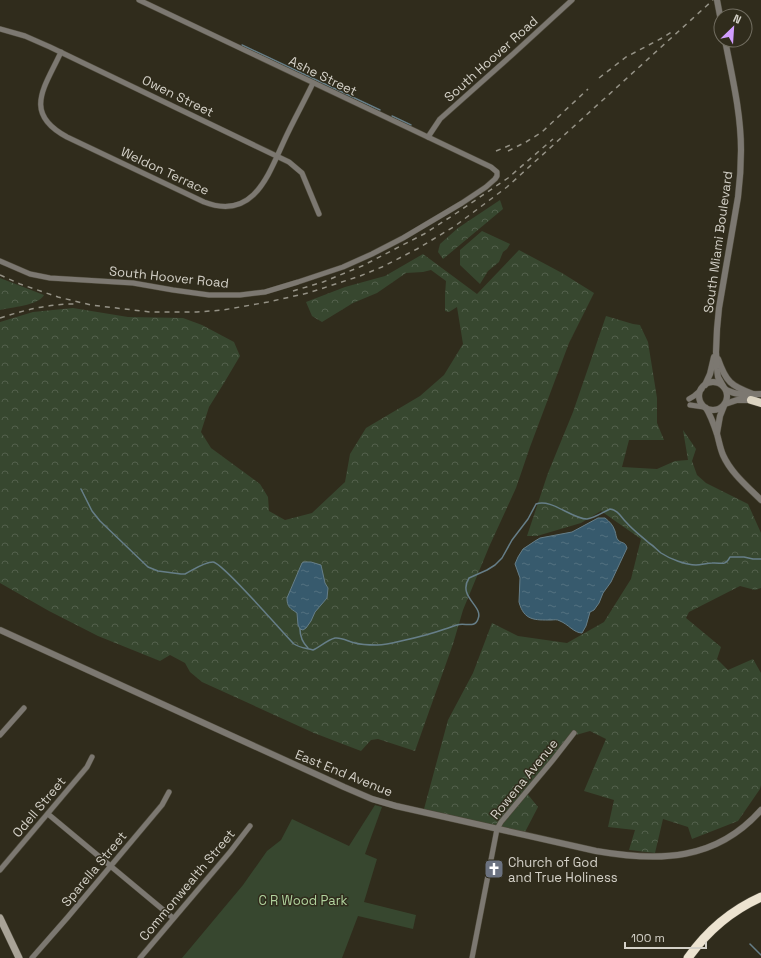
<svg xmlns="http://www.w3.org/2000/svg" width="761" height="958" viewBox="0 0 761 958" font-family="'Space Grotesk',sans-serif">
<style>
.forest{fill:url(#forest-crowns)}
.park{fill:#37472f}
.water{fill:url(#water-ripples);stroke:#667e88}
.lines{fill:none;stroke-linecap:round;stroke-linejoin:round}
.stream{stroke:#667e88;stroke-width:1.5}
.minor-casing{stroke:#4e4a3b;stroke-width:6}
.tertiary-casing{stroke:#4e4a3b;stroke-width:7}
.secondary-casing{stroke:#4e4a3b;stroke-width:8}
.trunk-casing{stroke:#4e4a3b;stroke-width:9}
.motorway-casing{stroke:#4e4a3b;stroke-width:10}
.minor{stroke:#7c7871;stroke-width:5}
.tertiary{stroke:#7c7871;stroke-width:6}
.secondary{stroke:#a9a397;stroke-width:7}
.trunk{stroke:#dcd4c2;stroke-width:8}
.motorway{stroke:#ece3d0;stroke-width:9}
.rail{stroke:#959286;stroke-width:1.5;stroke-dasharray:5 5;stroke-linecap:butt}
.labels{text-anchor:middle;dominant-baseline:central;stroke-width:3;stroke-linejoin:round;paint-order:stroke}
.street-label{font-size:13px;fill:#d4d1c8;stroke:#302c1c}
.poi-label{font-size:13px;fill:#d4d1c8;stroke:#302c1c;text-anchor:start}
.park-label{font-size:13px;fill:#b0d39e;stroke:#302c1c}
</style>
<defs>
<pattern id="forest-crowns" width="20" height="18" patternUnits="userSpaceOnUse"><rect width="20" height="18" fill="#37472f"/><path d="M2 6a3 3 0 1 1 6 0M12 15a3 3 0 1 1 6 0" fill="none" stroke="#53604c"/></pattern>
<pattern id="water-ripples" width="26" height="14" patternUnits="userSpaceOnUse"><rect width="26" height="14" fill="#375a6d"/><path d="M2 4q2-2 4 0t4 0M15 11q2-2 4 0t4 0" fill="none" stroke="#537180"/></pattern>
</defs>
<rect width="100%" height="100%" fill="#302c1c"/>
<g class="forest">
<polygon points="500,200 503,209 443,259 438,252 440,244 458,228"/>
<polygon points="482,231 510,244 507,249 503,252 499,262 488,271 480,284 460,265 460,250"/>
<polygon points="519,250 562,273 594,293 569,343 530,447 516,488 489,547 463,610 453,644 415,751 378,739 371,740 361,751 314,733 202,682 190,672 185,663 170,655 160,661 98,636 49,611 0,583 0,322 33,312 73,308 128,317 183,318 202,325 234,342 240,356 224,383 209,407 201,432 211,448 260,484 268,497 269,511 285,520 312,513 345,482 350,454 366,428 420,396 444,375 463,344 457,307 449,312 445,311 445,295 446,281 431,270 423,272 406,273 377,293 353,303 322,322 312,316 306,302 345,287 385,276 423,254 477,294"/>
<path d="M 0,278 L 44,295 C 38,306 11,307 0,310 Z"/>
<polygon points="606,316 633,324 640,325 648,342 657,398 657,423 664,440 629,440 622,467 657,469 675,461 688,460 683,430 696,449 692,461 697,475 706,483 748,504 761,533 761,588 755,590 740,586 689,612 686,618 721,647 717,659 728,670 753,659 761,673 761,785 760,789 738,821 692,839 688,827 663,819 655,853 629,850 635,830 608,827 614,800 584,791 606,739 590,731 569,737 525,791 538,807 525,832 424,809 448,720 473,673 492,623 518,636 567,643 604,622 631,579 641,539 601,511 581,523 537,536 527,536 548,473 573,412"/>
</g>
<polygon class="park" points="375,805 382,807 365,854 377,859 364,902 416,915 413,929 358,916 342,958 182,958 243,885 267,851 281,840 292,819 349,846"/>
<g class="water">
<path d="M 598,518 L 605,518 C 610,522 613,525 615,531 C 616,534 616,538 618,540 C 622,544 625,541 627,548 L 611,582 L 603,593 L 599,603 L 594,610 L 590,612 L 586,626 L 582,633 C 574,633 568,624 560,621 C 557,619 554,620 551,620 C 535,620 524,621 519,602 L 520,578 L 515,564 L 518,557 L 523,549 L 535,541 L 540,538 L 572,532 Z"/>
<path d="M 304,562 L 311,562 L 321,565 L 325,583 L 328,588 L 327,598 L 315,612 L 311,621 L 306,628 L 303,630 L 300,629 L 298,625 L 297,613 C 290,608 287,607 287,598 L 302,563 Z"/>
</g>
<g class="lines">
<g class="stream">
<polyline points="242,45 380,110"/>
<polyline points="392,116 411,125"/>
<path d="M 81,489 L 92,511 L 100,521 L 148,567 L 158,571 L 181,574 L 185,574 C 193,570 204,562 213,562 C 222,562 283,633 294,644 C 300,648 306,648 313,650 C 320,647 327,640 335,638 C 342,637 349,642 355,643 C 362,645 369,645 377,645 C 385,645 393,643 401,641 C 415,638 431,634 445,629 C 449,628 453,626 457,625 C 464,622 475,629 478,619 C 484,606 457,597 469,578 L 487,570 L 495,565 L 502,558 L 512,540 L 528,519 L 536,504 C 551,498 572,519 587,519 C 595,518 603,512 610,509 C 618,510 621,517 626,522 C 633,530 641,536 649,543 C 654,546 657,550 661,553 C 670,559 686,565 696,565 C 701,565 707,563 712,563 C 721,562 725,567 730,557 L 744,557 L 753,559 L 761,559"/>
<path d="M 300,629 C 300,637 302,642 308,648"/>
<polyline points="750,944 761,955"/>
</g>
<g class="minor-casing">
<g id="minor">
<polyline points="0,29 25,36 50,47 289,162 302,173 319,214"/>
<path d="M 61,52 C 45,87 22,113 67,137 L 204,202 C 253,221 268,176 284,141 C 293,121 304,102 313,83"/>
<polyline points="428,137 440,119 513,54 572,0"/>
<polyline points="0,261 30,274 50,278 133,283 173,290 209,295 240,295 265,292 298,282 343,267 372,254 403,238 462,203 486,187 495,179 497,176 497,172 491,167 139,0"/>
<polyline points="689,399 694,396 702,389"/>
<polyline points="690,405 704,407"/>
<polyline points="0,735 24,708"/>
<polyline points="48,814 173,918"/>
<polyline points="0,870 87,767 92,757"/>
<polyline points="32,958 67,918 162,805 169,792"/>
<polyline points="140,958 230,852 250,826"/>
<polyline points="472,958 497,829 501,822 553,760 574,733"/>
</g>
</g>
<g class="tertiary-casing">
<g id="tertiary">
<polyline points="717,0 721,21"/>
<path d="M 718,359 C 726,382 731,386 753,394"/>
<circle cx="713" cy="396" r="14"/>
<polyline points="705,385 710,374 714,357"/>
<path d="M 723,386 L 718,377 L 717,369 L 716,352 L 717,329 L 719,308 L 738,197 C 740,181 741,166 741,150 C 741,113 732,76 725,40"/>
<path d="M 726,390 C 739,396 747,394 761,394"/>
<polyline points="725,404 737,400 755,400"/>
<path d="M 706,408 C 711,416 714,425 717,434 C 719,441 720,448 723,455 C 731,473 747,486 761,500"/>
<polyline points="717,433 720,416 724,406"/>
<path d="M 0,630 L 344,787 L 372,799 L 396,806 L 596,851 C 659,862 716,861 761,810"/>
</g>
</g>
<g class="secondary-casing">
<polyline id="secondary" points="0,918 19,958"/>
</g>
<g class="trunk-casing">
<polyline id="trunk" points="751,400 761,403"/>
</g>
<g class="motorway-casing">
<path id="motorway" d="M 688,958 C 707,931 732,910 761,897"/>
</g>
<use href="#minor" class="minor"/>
<use href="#tertiary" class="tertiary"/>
<use href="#secondary" class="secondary"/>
<use href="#trunk" class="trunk"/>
<use href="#motorway" class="motorway"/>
<g class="rail">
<polyline points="599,78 626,57 664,37 673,31"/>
<polyline points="496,151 513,144"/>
<polyline points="508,151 526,142 542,132 588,89"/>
<polyline points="0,275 20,284 58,297 91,305 150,312 197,312 223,310 268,302 308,293 360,276 382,267 417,249 455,226 507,187 713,0"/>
<polyline points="293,291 323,282 362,266 424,234 455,214 508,178 553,139"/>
<path d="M 0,318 C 24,310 49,304 74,304"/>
</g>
</g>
<defs>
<g id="church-square" transform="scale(1)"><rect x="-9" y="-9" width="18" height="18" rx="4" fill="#6b7280" stroke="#302c1c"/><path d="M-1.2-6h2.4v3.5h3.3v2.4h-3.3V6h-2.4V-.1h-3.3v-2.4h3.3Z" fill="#fff"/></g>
</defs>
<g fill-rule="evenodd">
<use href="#church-square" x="494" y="869"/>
</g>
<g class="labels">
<g class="street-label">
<text transform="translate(491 59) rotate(-42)">South Hoover Road</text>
<text transform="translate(323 76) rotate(26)">Ashe Street</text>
<text transform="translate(178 96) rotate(26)">Owen Street</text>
<text transform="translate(165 171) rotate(25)">Weldon Terrace</text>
<text transform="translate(718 242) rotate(-82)">South Miami Boulevard</text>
<text transform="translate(169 277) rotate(6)">South Hoover Road</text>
<text transform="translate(344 773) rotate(22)">East End Avenue</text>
<text transform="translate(524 779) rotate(-51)">Rowena Avenue</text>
<text transform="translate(39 807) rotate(-50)">Odell Street</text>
<text transform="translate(94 869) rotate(-50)">Sparella Street</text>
<text transform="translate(187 885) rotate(-50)">Commonwealth Street</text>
</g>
<g class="poi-label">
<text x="508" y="862">Church of God<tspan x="508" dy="15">and True Holiness</tspan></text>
</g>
<g class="park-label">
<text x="303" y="900">C R Wood Park</text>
</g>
</g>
<g transform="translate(733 28) rotate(25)"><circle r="19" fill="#302c1c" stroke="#726e61"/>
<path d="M0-3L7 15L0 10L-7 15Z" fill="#d19dfe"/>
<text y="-6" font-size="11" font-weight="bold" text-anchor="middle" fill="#d4d1c8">N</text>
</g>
<path d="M625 942v6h81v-6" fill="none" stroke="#d4d1c8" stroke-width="2"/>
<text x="631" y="942" font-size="12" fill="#d4d1c8" stroke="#302c1c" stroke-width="3" paint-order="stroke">100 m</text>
</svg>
